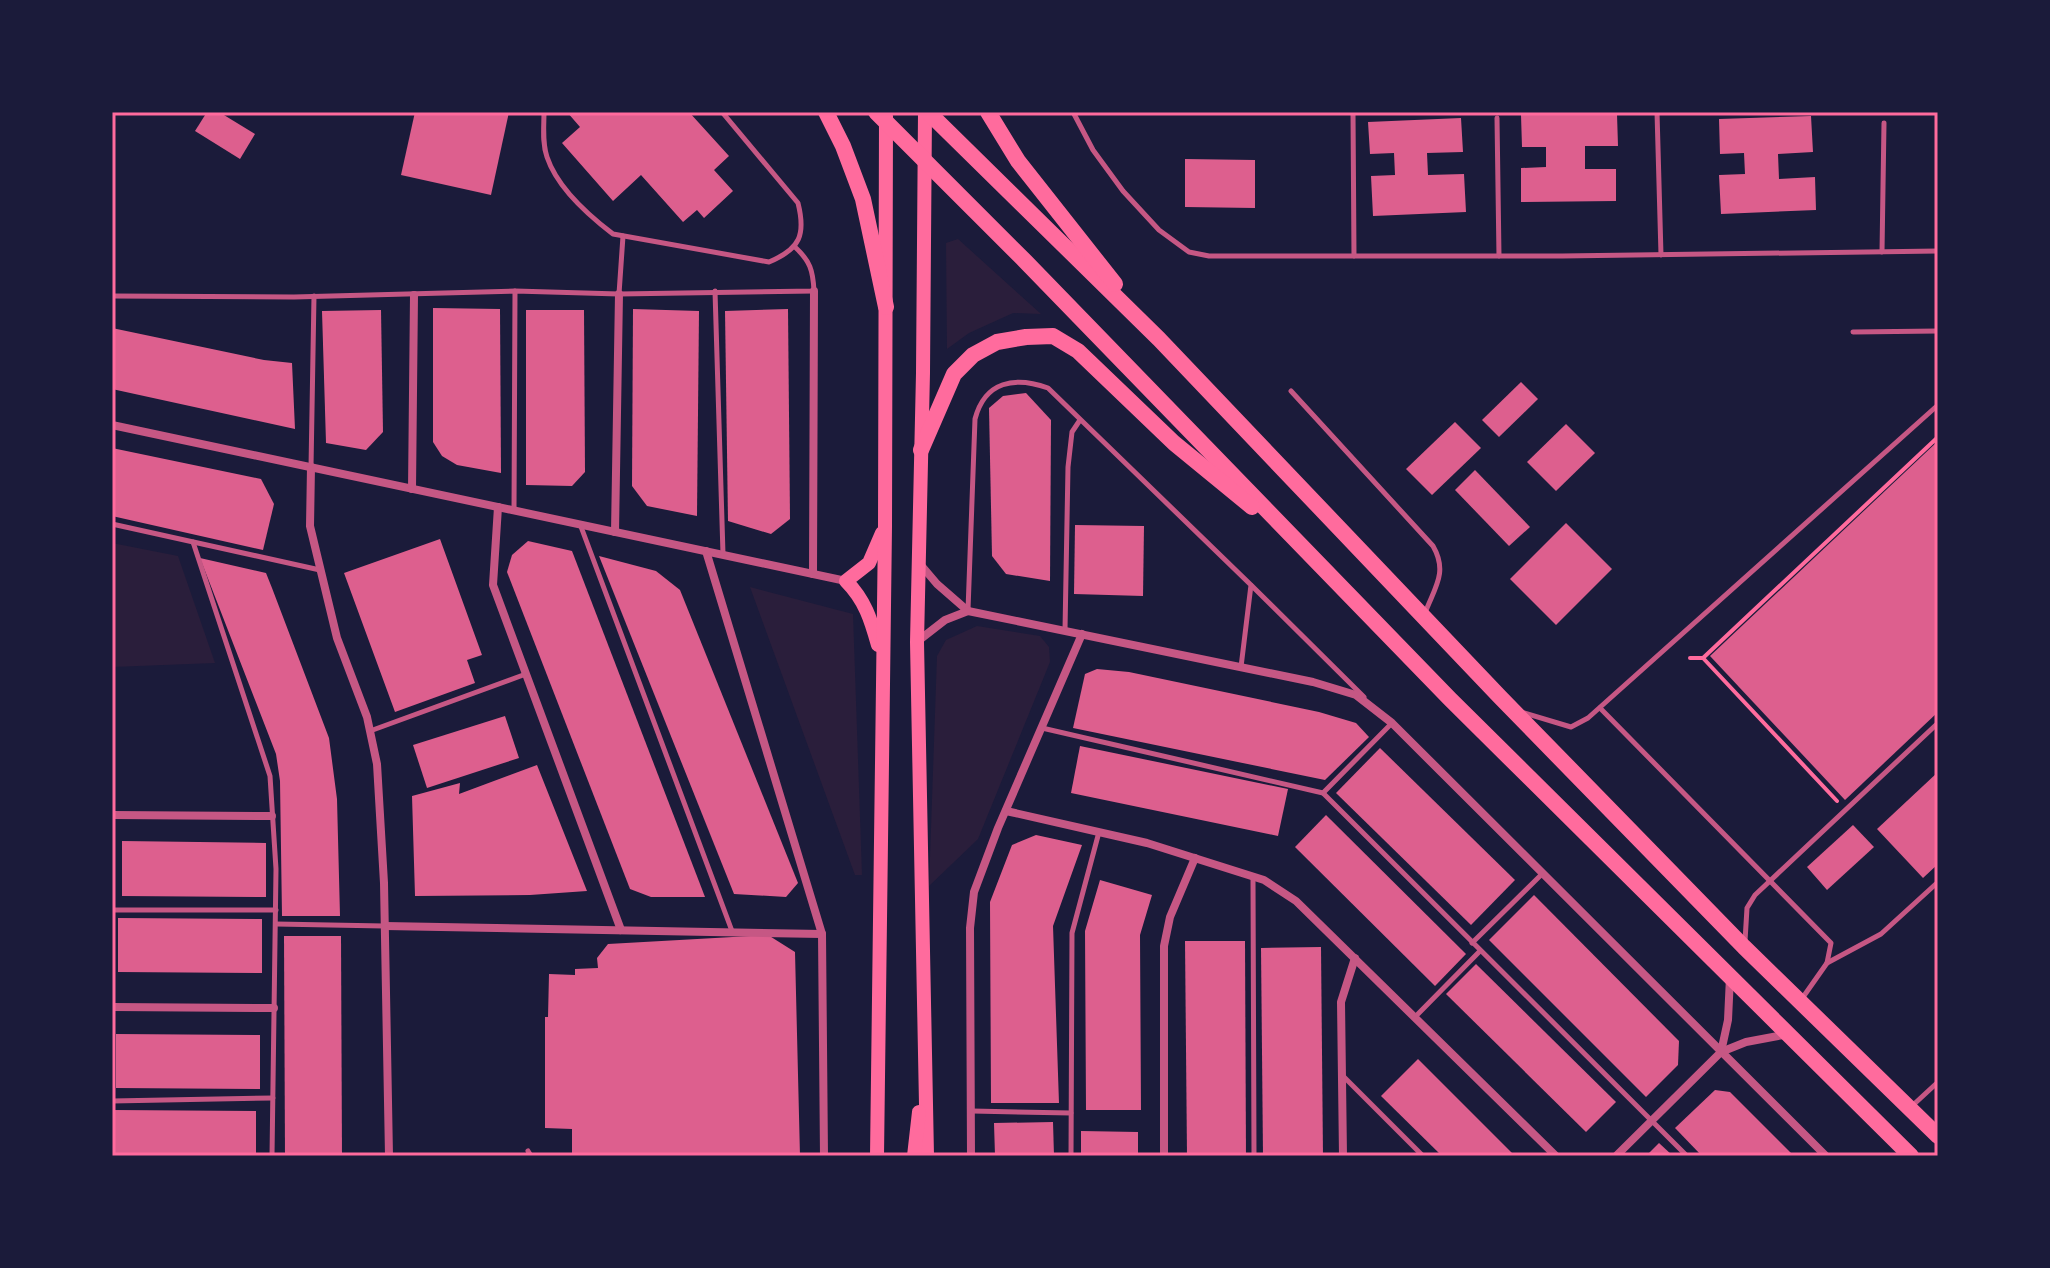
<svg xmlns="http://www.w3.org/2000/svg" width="2050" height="1268" viewBox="0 0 2050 1268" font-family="'Roboto Serif',serif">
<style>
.green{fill:#2a1e3b}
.building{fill:#dd5f8e}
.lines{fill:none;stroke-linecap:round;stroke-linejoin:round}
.path{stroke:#ff6b9d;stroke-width:4}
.service{stroke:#c65784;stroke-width:5}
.minor{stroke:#c65784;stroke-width:8}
.secondary{stroke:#ff6b9d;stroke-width:14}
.primary{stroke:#ff6b9d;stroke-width:16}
.neatline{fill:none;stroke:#ff6b9d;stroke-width:3}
</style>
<rect width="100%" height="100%" fill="#1b1b3a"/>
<g class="green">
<polygon points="958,239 1041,314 1013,313 969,333 947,349 946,243"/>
<polygon points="112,543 178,556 215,663 112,667"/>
<polygon points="750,587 853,614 862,875 855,875"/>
<polygon points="977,626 1040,636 1049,647 1050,662 978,839 929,886 937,656 946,640"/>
</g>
<g class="building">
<polygon points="207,112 219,112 255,134 240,159 195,131"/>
<polygon points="415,112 509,112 491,195 401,175"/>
<polygon points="567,112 689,112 729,156 714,170 733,191 704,218 697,210 683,222 641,175 613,201 562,143 580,127"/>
<polygon points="1617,114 1618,146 1585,146 1585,169 1616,169 1616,201 1521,202 1521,168 1546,167 1546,147 1522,147 1521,115"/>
<polygon points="1811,116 1813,152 1778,154 1779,179 1815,177 1816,210 1721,214 1719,175 1745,174 1744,153 1720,154 1719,119"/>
<polygon points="1461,118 1463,152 1427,153 1428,175 1464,174 1466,212 1373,216 1371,176 1395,175 1394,153 1370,154 1368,122"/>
<polygon points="1185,159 1255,160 1255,208 1185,207"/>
<polygon points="433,308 500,309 501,473 457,465 442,456 433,442"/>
<polygon points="633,309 699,311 697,516 647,506 632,486"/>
<polygon points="788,309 790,519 771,534 728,521 725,311"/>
<polygon points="381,310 383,432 366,450 326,443 322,311"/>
<polygon points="526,310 584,310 585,472 572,486 526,485"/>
<polygon points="112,328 264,360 292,363 295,429 112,389"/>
<polygon points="1521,382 1538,399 1499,437 1482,420"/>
<polygon points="1026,393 1051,420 1050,581 1006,574 992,556 989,408 1003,396"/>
<polygon points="1455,422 1481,448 1432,495 1406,469"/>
<polygon points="1566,424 1595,453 1556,491 1527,462"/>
<polygon points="1938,441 1938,712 1845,800 1710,656"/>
<polygon points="112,448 261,479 274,504 263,550 112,516"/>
<polygon points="1475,470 1530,527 1509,546 1455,490"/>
<polygon points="1566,523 1612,569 1556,625 1510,579"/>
<polygon points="1075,525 1144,526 1143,596 1074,594"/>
<polygon points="440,539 482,655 467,660 475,683 395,712 344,573"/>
<polygon points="528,541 572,551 705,897 651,897 630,889 507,572 512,555"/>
<polygon points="599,556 656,571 680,590 798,883 786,897 734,894"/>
<polygon points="200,558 266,573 272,588 329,738 337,799 340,916 282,916 280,781 276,754"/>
<polygon points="1097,669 1129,672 1319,712 1356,723 1369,737 1325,780 1073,728 1085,674"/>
<polygon points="505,716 519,758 427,788 413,745"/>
<polygon points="1080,746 1288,789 1278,836 1071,793"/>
<polygon points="1380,748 1515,880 1471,925 1336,793"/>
<polygon points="537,765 587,891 530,895 415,896 412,796 460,783 459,794"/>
<polygon points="1938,772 1938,864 1923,878 1877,829"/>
<polygon points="1326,815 1466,954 1435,986 1295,847"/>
<polygon points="1853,825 1874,847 1827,890 1807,867"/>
<polygon points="1036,835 1082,845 1053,926 1059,1103 991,1103 990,902 1012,845"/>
<polygon points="122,841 266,843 266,897 122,896"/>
<polygon points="1100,880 1152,895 1140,935 1141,1110 1086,1110 1085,931"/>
<polygon points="1534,895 1679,1041 1678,1065 1646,1097 1489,940"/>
<polygon points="118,918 262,919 262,973 118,972"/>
<polygon points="768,935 795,952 800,1156 572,1156 572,1129 545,1128 545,1017 548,1017 549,974 575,975 575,969 598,968 597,958 608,944"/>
<polygon points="284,936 341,936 342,1156 285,1156"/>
<polygon points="1185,941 1245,941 1246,1156 1187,1156"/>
<polygon points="1321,947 1323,1156 1263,1156 1261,948"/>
<polygon points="1476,964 1616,1102 1586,1132 1446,994"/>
<polygon points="116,1034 260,1035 260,1089 116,1088"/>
<polygon points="1418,1059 1515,1156 1442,1156 1381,1096"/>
<polygon points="1715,1090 1730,1092 1794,1156 1702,1156 1675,1128"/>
<polygon points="113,1110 256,1111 256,1156 112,1156"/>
<polygon points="1053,1122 1054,1156 995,1156 994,1123"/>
<polygon points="1081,1131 1138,1132 1138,1156 1081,1156"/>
<polygon points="1659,1143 1673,1156 1646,1156"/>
</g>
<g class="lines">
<g class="path">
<polyline points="1690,658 1703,658"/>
<polyline points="1837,801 1703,658 1938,437"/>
</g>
<g class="service">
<path d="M 544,112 C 544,127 542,143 547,157 C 557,187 588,215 613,234 L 769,262 C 800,249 806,235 798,203 L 722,112"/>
<polyline points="1073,112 1093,150 1123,191 1159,230 1189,252 1209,256 1562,256 1938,251"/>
<polyline points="1353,112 1354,256"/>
<polyline points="1657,112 1661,255"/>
<polyline points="1497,118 1499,256"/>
<polyline points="1882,252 1884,123"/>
<polyline points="715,291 723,554"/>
<polyline points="619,294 623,236"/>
<path d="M 112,296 L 294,297 L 515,291 L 619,294 L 814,291 C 813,270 810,261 795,247"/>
<polyline points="1853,332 1938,331"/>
<path d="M 1291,391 L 1433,546 C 1448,572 1435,587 1425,613"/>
<polyline points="311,467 314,296"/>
<polyline points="514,510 515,291"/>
<polyline points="112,524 320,570"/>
<polyline points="580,524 732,931"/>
<polyline points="193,542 270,776 276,869 272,1156"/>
<polyline points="1252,586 1364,697"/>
<path d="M 968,610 L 975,419 C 985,381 1015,376 1048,388 L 1251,585 L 1241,667"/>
<polyline points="1065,630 1068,467 1072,432 1080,420"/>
<polyline points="1600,708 1831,943 1827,963 1801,1000"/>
<polyline points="1524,713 1571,727 1588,718 1938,405"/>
<polyline points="1042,728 1323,793 1687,1156"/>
<polyline points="370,731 526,674"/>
<polyline points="1323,793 1391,724"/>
<polyline points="1253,878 1254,1156"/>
<polyline points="112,910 276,910"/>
<polyline points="276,924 384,926"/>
<polyline points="1745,941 1747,908 1755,895 1938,723"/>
<polyline points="1472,943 1542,874"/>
<polyline points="1827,963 1881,934 1938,882"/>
<polyline points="1415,1017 1480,951"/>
<polyline points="1342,1075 1423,1156"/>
<polyline points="112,1101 273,1098"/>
<polyline points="1912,1106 1938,1082"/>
<polyline points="972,1111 1071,1113"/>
<polyline points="528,1151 531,1156"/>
<polyline points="1071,1156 1072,933 1099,832"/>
</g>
<g class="minor">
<polyline points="112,425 846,581"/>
<polyline points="311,467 310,526 337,638 367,717 377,764 384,883 389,1156"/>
<polyline points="412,489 414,295"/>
<polyline points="498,507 493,585 621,930"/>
<polyline points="615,532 619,294"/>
<polyline points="706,551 822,934 824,1156"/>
<polyline points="920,564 937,584 968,611 1313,682 1356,695 1392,723 1826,1156"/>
<polyline points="813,574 814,291"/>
<polyline points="918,641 945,620 968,611"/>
<polyline points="1006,811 1147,843 1264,880 1296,901 1556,1156"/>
<polyline points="112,815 272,816"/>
<polyline points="385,926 822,934"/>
<polyline points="112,1007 274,1008"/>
<polyline points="1721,1052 1728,1020 1730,977"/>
<polyline points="971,1156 970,928 974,892 998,828 1082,634"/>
<polyline points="1164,1156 1164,946 1170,917 1195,858"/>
<polyline points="1343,1156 1341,1002 1355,958"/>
<polyline points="1616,1156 1721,1052 1746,1042 1789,1034"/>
</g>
<g class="secondary">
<polyline points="925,112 923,373 917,642 927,1156"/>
<path d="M 878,645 C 871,620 865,600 846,581 L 869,563 L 882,533"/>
<polyline points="877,1156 885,527 886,116"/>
<polyline points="914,1156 919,1112"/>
</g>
<g class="primary">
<polyline points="826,112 843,146 863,199 886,307"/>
<polyline points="876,112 1025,261 1450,699 1911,1156"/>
<polyline points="928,112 1159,339 1500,697 1744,947 1938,1136"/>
<polyline points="988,112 1018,161 1115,284"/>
<polyline points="921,450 954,374 973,355 997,342 1026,337 1053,336 1078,351 1174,443 1252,507"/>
</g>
</g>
<rect width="2050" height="1268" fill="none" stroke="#1b1b3a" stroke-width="228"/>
<rect x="114" y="114" width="1822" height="1040" class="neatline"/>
</svg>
